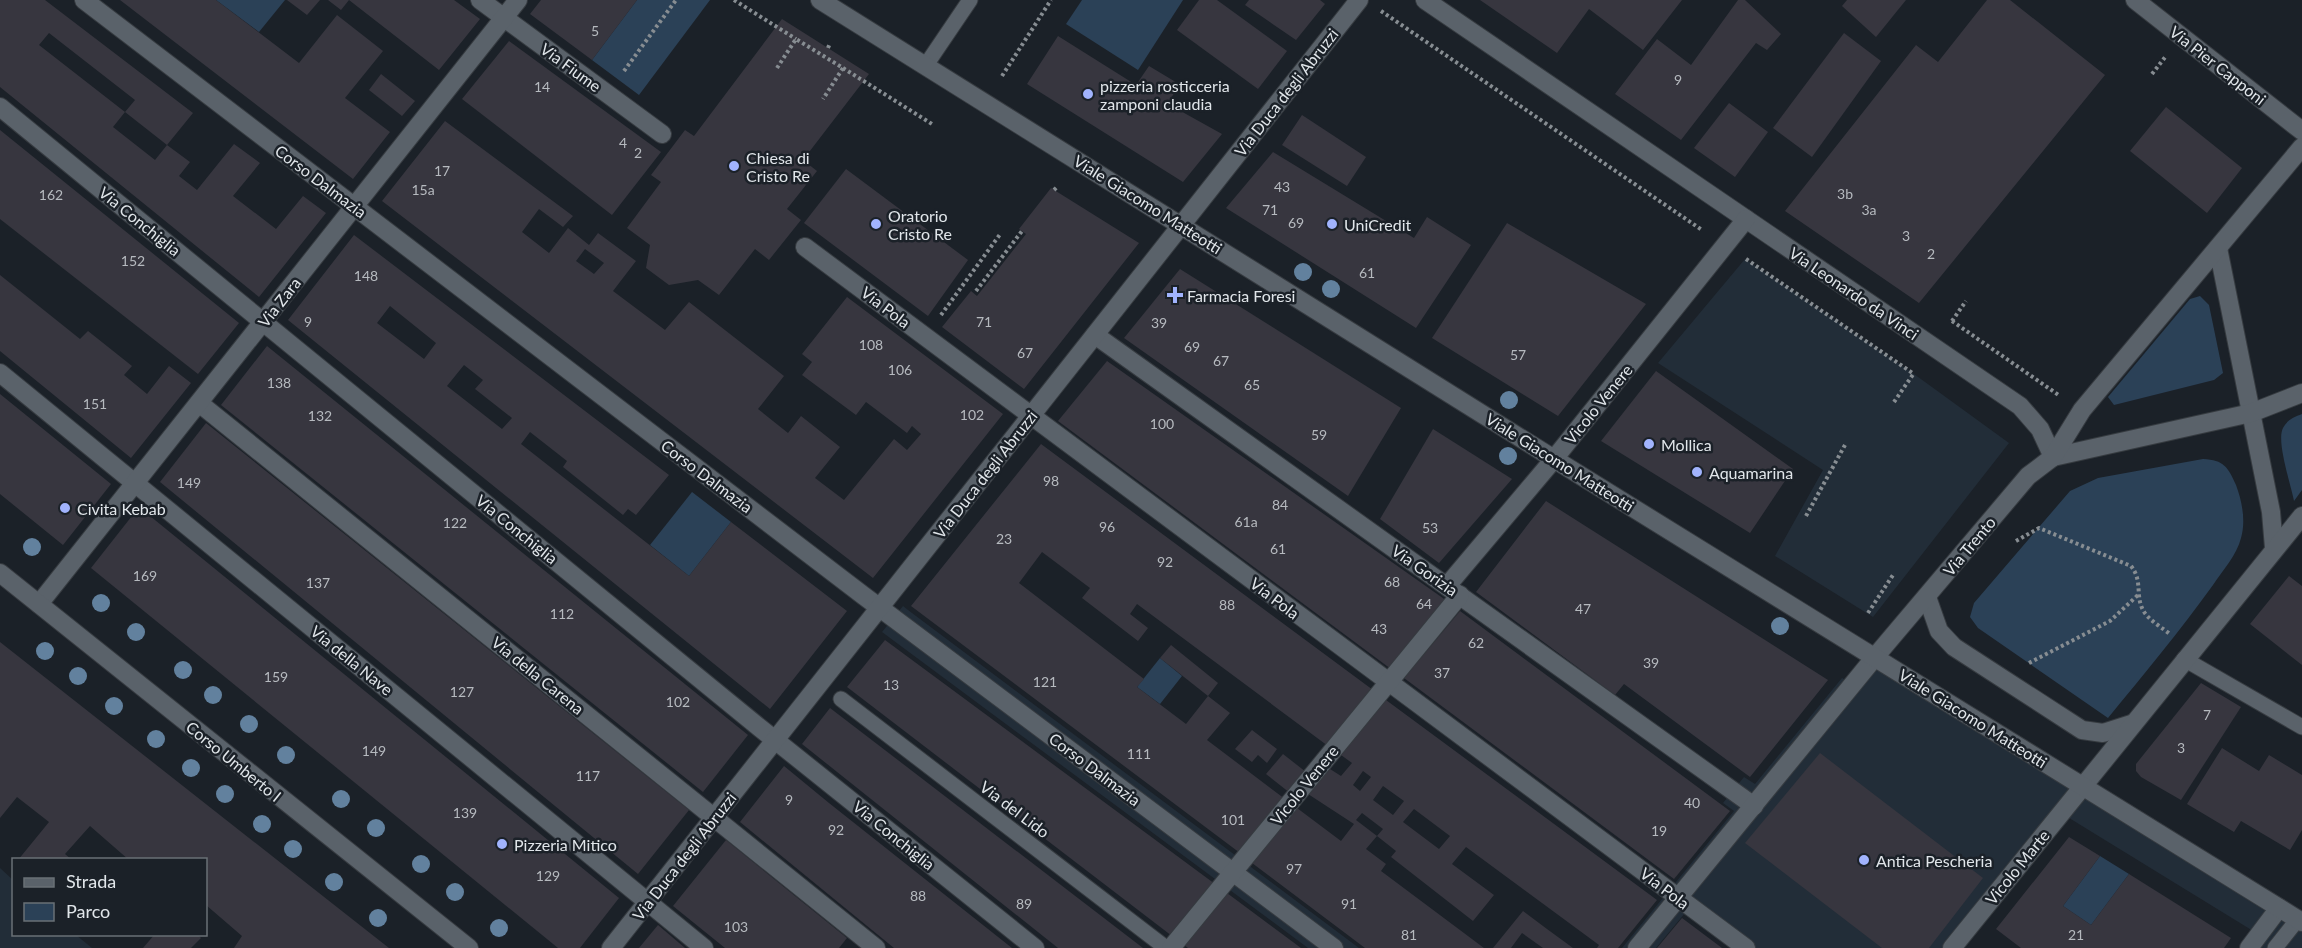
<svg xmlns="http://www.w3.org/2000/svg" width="2302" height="948" viewBox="0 0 2302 948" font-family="Lato,sans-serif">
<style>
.built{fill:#222d38}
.green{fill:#2b4157}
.building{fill:#37363f;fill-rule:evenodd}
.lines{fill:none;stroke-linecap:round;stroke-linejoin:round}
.lane-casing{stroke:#363b40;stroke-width:17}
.street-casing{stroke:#363b40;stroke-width:20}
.secondary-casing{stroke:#363b40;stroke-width:20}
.path{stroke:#878d92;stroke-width:4;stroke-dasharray:3 3;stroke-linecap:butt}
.lane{stroke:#5a626a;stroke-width:15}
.street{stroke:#5a626a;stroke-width:18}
.secondary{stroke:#5a626a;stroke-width:18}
.tree{fill:#62819e}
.poi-dot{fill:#a1b3fd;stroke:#1b2128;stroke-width:2}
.labels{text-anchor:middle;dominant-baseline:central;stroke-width:5;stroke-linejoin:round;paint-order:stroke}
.number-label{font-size:14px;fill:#b6babf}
.street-label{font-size:16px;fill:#e1e6ea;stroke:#1b2128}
.poi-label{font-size:16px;fill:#e1e6ea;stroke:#1b2128;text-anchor:start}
</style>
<rect width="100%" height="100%" fill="#1b2128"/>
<g class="built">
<polygon points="1745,259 1914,374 2009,443 1873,617 1775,556 1823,470 1658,363"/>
<polygon points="903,606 908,610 1359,948 1308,948 882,632"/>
<polygon points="1875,657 2302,922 2302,948 2249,948 2258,934 2061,813 1952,948 1746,948 1690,907 1656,948 1622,948 1734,811 1723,803 1744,777 1755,784 1842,678 1853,684"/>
<polygon points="0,868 13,880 14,934 76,935 92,948 0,948"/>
</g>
<g class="green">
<polygon points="216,0 285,0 259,32"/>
<polygon points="637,0 710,0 639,95 592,60"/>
<polygon points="1082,0 1183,0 1138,70 1066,24"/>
<polygon points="2200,296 2209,305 2223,373 2214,380 2114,405 2108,397 2190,299"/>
<path d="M 2302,414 L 2302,490 L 2294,501 C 2291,485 2276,441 2283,428 C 2287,420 2294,417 2302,414 Z"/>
<path d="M 2203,459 C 2224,460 2228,467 2236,485 C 2242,501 2246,521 2241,538 C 2237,555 2222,571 2213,585 C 2180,631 2144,674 2108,718 L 1978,628 L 1970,617 L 1974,603 L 2070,491 L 2098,478 Z"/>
<polygon points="692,492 731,522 689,576 650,545"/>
<polygon points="1160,658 1182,676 1160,704 1137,687"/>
<polygon points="2100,856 2129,874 2091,925 2063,906"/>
</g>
<g class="building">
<polygon points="0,0 45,0 193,113 167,145 125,112 135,100 49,33 39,45 125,112 113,127 155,160 167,145 190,162 179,176 197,190 234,144 260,163 233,196 276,229 303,196 326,213 259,297 0,87"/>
<polygon points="120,0 216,0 299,63 337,15 383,51 345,98 390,132 353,179"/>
<polygon points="287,0 320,0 307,15"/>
<polygon points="328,0 454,0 480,19 439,70 349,0 341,10"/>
<polygon points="541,0 637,0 592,60 530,14"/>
<polygon points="1199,0 1217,0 1287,51 1258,89 1177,30"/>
<polygon points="1249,0 1320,0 1325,4 1296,40 1245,5"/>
<polygon points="1480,0 1682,0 1643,50 1589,9 1557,53"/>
<polygon points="1738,0 1745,0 1781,34 1767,50 1756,43 1681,140 1615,94 1657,39 1691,65"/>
<polygon points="1847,0 1906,0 1876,37 1842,6"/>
<polygon points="1987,0 2010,0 2105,75 1919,303 1785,211 1916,45 1938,62"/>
<polygon points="782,19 869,74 803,160 817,171 787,209 801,220 769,260 755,249 719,295 698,280 669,285 646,268 650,245 627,228 661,182 651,175 685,130 694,136"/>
<polygon points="1844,33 1881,61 1812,157 1773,128"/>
<polygon points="1058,36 1136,85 1149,66 1179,84 1168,104 1222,134 1183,182 1027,84"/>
<polygon points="509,41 661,152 612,215 462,99"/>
<polygon points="381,74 415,101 402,116 369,90"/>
<polygon points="1729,103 1768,132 1735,177 1694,148"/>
<polygon points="2166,107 2242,168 2207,213 2130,151"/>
<polygon points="1302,115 1366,157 1347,186 1282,145"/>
<path d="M 445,121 L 573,216 L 563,227 L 539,209 L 522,232 L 549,253 L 568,228 L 589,245 L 598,233 L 636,261 L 613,291 L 665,330 L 689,302 L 784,376 L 758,409 L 788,433 L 801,416 L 840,447 L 815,478 L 844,500 L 894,439 L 907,450 L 921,434 L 912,426 L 907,433 L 866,402 L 856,415 L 802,375 L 812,362 L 802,354 L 847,297 L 1003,414 L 873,578 L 382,201 ZM 585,249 L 604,263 L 594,274 L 576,261 Z"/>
<polygon points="0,130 239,323 198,374 0,219"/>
<polygon points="1273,152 1414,238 1427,217 1471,245 1416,328 1226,208"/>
<polygon points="846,169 968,260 928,316 804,223"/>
<polygon points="1051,188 1139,243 1024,389 942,327 971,291 977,296 1026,234 1019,229"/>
<polygon points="1507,223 1646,304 1558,416 1432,338"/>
<path d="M 354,235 L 669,475 L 636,515 L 628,509 L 623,515 L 563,467 L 567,461 L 530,432 L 521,444 L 689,576 L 731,522 L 847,611 L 770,709 L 288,320 ZM 390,306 L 436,343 L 424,359 L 377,323 ZM 464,365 L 483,380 L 475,389 L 512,418 L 502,429 L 447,386 Z"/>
<polygon points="1180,269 1401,408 1348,496 1124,338"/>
<polygon points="0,275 80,339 88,331 132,366 124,375 147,394 169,366 191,383 131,458 0,351"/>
<polygon points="267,346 748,735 703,792 221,405"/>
<polygon points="1107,361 1447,601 1391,669 1058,421"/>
<polygon points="1656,371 1793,469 1750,533 1601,441"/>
<polygon points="0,394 111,484 63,545 0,494"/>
<polygon points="206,423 689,810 638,874 160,482"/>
<polygon points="1433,429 1512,479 1439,563 1380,519"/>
<polygon points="1041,444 1373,690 1328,746 1137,604 1130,614 1148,628 1138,641 1082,598 1090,588 1042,552 1019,583 1144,679 1137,687 1186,724 1208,696 1230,713 1207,740 1285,799 1240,853 911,606"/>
<polygon points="1546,501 1828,680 1750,777 1624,684 1615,695 1476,592"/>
<polygon points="139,507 619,898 580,948 558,948 91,568"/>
<polygon points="2289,576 2302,586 2302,665 2250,624"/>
<polygon points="1460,611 1730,811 1674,879 1404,678"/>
<polygon points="885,640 1215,884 1172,936 847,687"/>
<polygon points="0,642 333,904 389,948 234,948 242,936 206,905 206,860 129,860 90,826 65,854 72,860 18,860 49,822 17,797 0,818"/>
<polygon points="1171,645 1218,683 1208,696 1160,658"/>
<polygon points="2201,683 2241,707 2181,800 2141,777 2136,771 2136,764"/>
<path d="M 1386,700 L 1657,900 L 1618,948 L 1597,948 L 1599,945 L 1466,847 L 1452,864 L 1494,895 L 1473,921 L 1391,857 L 1396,851 L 1377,836 L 1383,829 L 1362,813 L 1356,820 L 1377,836 L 1366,849 L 1386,864 L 1381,871 L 1484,948 L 1365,948 L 1252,863 L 1297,808 L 1341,841 L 1354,824 L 1308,794 L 1330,769 L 1341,776 L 1352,763 L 1341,755 ZM 1363,771 L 1371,777 L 1360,791 L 1353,785 ZM 1383,786 L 1404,801 L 1393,815 L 1373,800 ZM 1414,809 L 1450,836 L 1439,849 L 1403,822 Z"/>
<polygon points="830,708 877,744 1143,948 1058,948 802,744"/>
<polygon points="1252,730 1277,749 1267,763 1258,755 1252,762 1235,749"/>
<polygon points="2222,748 2259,771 2269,755 2302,775 2302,830 2290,850 2241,821 2234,832 2187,804"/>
<polygon points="1820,753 1983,878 1929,948 1882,948 1745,843"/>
<polygon points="1283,754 1306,772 1290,793 1266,774"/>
<polygon points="784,766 829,803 1012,948 894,948 740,822"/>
<polygon points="2069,837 2100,856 2063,906 2091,925 2129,874 2231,938 2224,948 2021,948 1996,929"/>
<polygon points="726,840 847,938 839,948 725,948 673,906"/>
<polygon points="1227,893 1301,948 1188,948 1184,945"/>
<polygon points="1523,911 1547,929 1573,948 1543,948 1522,933 1511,948 1493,948"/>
<polygon points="1682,918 1722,948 1657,948"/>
<polygon points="658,925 685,948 639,948"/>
<polygon points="155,934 197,934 201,938 191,948 143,948"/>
</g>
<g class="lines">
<g class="lane-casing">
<g id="lane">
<polyline points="926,65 970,0"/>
<polyline points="2184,659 2302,727"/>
<polyline points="841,699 1166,948"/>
<polyline points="2275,948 2298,919"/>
</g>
</g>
<g class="street-casing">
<g id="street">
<polyline points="84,0 864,596 1334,948"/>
<polyline points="480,0 662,134"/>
<polyline points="1425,0 2020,406 2040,429 2053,457"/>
<polyline points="2135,0 2302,131"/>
<polyline points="0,107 760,728 1035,948"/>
<polyline points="805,247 1746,948"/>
<polyline points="2218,248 2271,512 2274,548"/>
<polyline points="1095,335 1754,806"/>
<polyline points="0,373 704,948"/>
<polyline points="199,403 876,948"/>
<polyline points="2053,457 2251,413 2302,393"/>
<polyline points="1447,586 1554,459 1746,219"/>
<polyline points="1927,597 1939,631 1954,647 2082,730 2103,733 2131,724"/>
<polyline points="39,604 518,0"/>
<polyline points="611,948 1359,0"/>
<polyline points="1171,948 1460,595"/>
<polyline points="1637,948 1875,657 2028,476 2053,457 2082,410 2302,147"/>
<polyline points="1952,948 2302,516"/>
<polyline points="2249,948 2279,908"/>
</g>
</g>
<g class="secondary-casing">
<g id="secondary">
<polyline points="820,0 1554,459 2302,922"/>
<polyline points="0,573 469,948"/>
</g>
</g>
<g class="path">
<polyline points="734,0 796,39"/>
<polyline points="1381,11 1702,230"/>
<polyline points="828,48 830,43"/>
<polyline points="777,68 796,39 843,68 823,99"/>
<polyline points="843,68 932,124"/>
<polyline points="624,71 676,0"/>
<polyline points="2152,74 2166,56"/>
<polyline points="1002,76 1051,0"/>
<polyline points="1054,190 1058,186"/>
<polyline points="1746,259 1914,374"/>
<polyline points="976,291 1022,231"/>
<polyline points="941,315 1001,233"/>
<polyline points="1952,321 2060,396"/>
<polyline points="1952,321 1966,301"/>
<polyline points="1894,402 1914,373"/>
<polyline points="1806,516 1845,445"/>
<path d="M 2016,541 L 2039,528 L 2131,566 C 2143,581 2135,595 2143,610 C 2148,620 2163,628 2171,635"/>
<polyline points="1868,613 1893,575"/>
<polyline points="2029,663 2110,621 2138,595"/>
</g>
<use href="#lane" class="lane"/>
<use href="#street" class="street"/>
<use href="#secondary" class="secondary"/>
</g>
<g class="tree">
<circle cx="1303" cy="272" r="9"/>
<circle cx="1331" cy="289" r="9"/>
<circle cx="1509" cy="400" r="9"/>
<circle cx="1508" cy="456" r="9"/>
<circle cx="32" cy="547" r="9"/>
<circle cx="101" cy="603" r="9"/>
<circle cx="1780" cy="626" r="9"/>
<circle cx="136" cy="632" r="9"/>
<circle cx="45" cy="651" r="9"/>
<circle cx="183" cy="670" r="9"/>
<circle cx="78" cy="676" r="9"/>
<circle cx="213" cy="695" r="9"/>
<circle cx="114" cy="706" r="9"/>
<circle cx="249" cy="724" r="9"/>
<circle cx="156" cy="739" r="9"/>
<circle cx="286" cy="755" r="9"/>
<circle cx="191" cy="768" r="9"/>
<circle cx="225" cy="794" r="9"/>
<circle cx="341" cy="799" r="9"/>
<circle cx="262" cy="824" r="9"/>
<circle cx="376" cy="828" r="9"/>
<circle cx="293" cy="849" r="9"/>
<circle cx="421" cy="864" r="9"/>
<circle cx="334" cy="882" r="9"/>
<circle cx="455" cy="892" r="9"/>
<circle cx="378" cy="918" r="9"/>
<circle cx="499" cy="928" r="9"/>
</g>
<g class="poi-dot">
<circle cx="1088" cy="94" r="6"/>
<circle cx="734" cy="166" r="6"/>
<circle cx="876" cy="224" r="6"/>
<circle cx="1332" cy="224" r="6"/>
<path d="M1172 286h6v6h6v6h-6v6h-6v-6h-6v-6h6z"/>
<circle cx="1649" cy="444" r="6"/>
<circle cx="1697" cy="472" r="6"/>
<circle cx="65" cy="508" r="6"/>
<circle cx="502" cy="844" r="6"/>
<circle cx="1864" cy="860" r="6"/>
</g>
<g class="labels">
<g class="number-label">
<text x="595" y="30">5</text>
<text x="1678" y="79">9</text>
<text x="542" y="86">14</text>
<text x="623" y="142">4</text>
<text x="638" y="152">2</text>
<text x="442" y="170">17</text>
<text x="1282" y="186">43</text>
<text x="423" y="189">15a</text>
<text x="1845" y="193">3b</text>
<text x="51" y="194">162</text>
<text x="1270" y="209">71</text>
<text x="1869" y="209">3a</text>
<text x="1296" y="222">69</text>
<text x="1906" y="235">3</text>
<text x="1931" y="253">2</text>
<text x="133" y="260">152</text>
<text x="1367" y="272">61</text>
<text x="366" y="275">148</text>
<text x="308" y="321">9</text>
<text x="984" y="321">71</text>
<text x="1159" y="322">39</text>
<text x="871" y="344">108</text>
<text x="1192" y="346">69</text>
<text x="1025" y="352">67</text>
<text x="1518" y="354">57</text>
<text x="1221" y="360">67</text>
<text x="900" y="369">106</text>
<text x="279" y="382">138</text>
<text x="1252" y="384">65</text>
<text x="95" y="403">151</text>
<text x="972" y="414">102</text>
<text x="320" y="415">132</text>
<text x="1162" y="423">100</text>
<text x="1319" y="434">59</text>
<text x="1051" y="480">98</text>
<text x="189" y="482">149</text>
<text x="1280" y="504">84</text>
<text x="1246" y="521">61a</text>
<text x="455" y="522">122</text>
<text x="1107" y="526">96</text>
<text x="1430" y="527">53</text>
<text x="1004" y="538">23</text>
<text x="1278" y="548">61</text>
<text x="1165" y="561">92</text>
<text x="145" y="575">169</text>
<text x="1392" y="581">68</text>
<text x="318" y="582">137</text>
<text x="1424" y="603">64</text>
<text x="1227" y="604">88</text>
<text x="1583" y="608">47</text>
<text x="562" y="613">112</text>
<text x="1379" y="628">43</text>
<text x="1476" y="642">62</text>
<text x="1651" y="662">39</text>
<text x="1442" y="672">37</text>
<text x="276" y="676">159</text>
<text x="1045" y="681">121</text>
<text x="891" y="684">13</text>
<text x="462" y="691">127</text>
<text x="678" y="701">102</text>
<text x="2207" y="714">7</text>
<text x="2181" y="747">3</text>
<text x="374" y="750">149</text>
<text x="1139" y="753">111</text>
<text x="588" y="775">117</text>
<text x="789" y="799">9</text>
<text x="1692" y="802">40</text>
<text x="465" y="812">139</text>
<text x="1233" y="819">101</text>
<text x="836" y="829">92</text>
<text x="1659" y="830">19</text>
<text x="1294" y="868">97</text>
<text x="548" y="875">129</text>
<text x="918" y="895">88</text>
<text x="1024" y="903">89</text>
<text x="1349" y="903">91</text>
<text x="736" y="926">103</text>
<text x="1409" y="934">81</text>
<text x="2076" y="934">21</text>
</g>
<g class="street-label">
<text transform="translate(2218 65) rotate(38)">Via Pier Capponi</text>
<text transform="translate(571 67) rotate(36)">Via Fiume</text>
<text transform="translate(1286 92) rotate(-52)">Via Duca degli Abruzzi</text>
<text transform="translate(321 181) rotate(37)">Corso Dalmazia</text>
<text transform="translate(1148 204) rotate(32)">Viale Giacomo Matteotti</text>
<text transform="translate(140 221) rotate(39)">Via Conchiglia</text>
<text transform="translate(1854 293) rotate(34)">Via Leonardo da Vinci</text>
<text transform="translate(279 302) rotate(-52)">Via Zara</text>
<text transform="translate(886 307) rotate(37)">Via Pola</text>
<text transform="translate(1598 404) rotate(-51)">Vicolo Venere</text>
<text transform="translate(1560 462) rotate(32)">Viale Giacomo Matteotti</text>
<text transform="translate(985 474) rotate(-52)">Via Duca degli Abruzzi</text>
<text transform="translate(707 476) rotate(37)">Corso Dalmazia</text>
<text transform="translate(517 529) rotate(39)">Via Conchiglia</text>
<text transform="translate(1969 546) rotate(-50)">Via Trento</text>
<text transform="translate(1425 570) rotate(35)">Via Gorizia</text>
<text transform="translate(1275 598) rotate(37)">Via Pola</text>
<text transform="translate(352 660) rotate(39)">Via della Nave</text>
<text transform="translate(538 675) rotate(39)">Via della Carena</text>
<text transform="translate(1973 718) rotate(32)">Viale Giacomo Matteotti</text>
<text transform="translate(234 761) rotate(39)">Corso Umberto I</text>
<text transform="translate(1095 769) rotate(37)">Corso Dalmazia</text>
<text transform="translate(1304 785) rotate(-51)">Vicolo Venere</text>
<text transform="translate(1015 809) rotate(37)">Via del Lido</text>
<text transform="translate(894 835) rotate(39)">Via Conchiglia</text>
<text transform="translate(684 856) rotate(-52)">Via Duca degli Abruzzi</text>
<text transform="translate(2017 867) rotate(-51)">Vicolo Marte</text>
<text transform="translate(1665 888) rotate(37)">Via Pola</text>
</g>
<g class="poi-label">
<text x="1100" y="85">pizzeria rosticceria<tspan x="1100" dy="18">zamponi claudia</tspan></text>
<text x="746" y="157">Chiesa di<tspan x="746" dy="18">Cristo Re</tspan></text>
<text x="888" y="215">Oratorio<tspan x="888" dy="18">Cristo Re</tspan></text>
<text x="1344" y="224">UniCredit</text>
<text x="1187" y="295">Farmacia Foresi</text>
<text x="1661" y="444">Mollica</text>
<text x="1709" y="472">Aquamarina</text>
<text x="77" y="508">Civita Kebab</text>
<text x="514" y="844">Pizzeria Mitico</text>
<text x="1876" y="860">Antica Pescheria</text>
</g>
</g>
<rect x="12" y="858" width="195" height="78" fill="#1b2128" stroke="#6a7076" stroke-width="1.5"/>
<rect x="24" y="878" width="30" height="9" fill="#5a626a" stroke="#6a7076" stroke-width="1.5"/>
<text x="66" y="888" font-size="18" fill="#e1e6ea">Strada</text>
<rect x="24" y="903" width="30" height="18" fill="#2b4157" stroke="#6a7076" stroke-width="1.5"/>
<text x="66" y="918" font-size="18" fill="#e1e6ea">Parco</text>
</svg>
